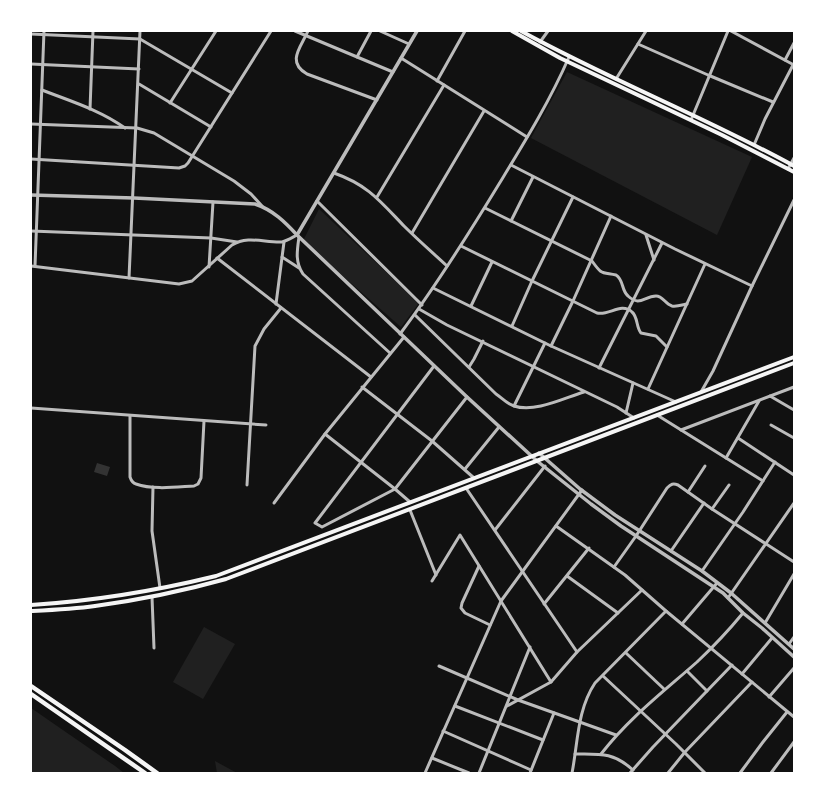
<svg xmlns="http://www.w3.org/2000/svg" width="825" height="804" viewBox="0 0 825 804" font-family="Signika,sans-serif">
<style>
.green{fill:#202020}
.water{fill:#333}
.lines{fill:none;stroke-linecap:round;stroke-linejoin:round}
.minor{stroke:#bcbcbc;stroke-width:3}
.tertiary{stroke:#bcbcbc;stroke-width:3.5}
.secondary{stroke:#f5f5f5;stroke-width:4}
.primary{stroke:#f5f5f5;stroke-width:4.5}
</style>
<rect width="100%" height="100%" fill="#111"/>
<g class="green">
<polygon points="567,72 752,157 717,235 531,138"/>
<polygon points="319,209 419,303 401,327 303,241"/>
<polygon points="204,627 235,644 203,699 173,682"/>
<polygon points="31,708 115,766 124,773 31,773"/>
<polygon points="215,761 237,773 217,773"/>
</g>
<polygon class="water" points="97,463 110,467 107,476 94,472"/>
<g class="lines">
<g class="minor">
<polyline points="295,31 393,72"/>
<path d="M 308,31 C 301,47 286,62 307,74 L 377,100"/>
<polyline points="380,31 409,44"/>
<polyline points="731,31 794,65"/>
<polyline points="31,34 140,39 232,93"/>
<polyline points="540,42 548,31"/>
<polyline points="638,44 708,75 773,102"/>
<polyline points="357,57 371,31"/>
<polyline points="401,58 527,137"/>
<polyline points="785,60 794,43"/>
<polyline points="31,64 139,69"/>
<polyline points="616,79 646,31"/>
<polyline points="437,81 465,31"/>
<polyline points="139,84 211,127"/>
<path d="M 42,90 C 70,101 100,110 125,128"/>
<polyline points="170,103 216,31"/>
<polyline points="90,109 93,31"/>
<polyline points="691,120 728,31"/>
<polyline points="31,124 137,128 154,133 234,181 251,194 262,206"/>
<polyline points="754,145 765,119 793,65"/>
<polyline points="31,159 179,168 185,166 188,163 271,31"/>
<polyline points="511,165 675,249 752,286"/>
<polyline points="788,169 794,158"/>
<path d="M 334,173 C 368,185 380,201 404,226 C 418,240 433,253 447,266"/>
<polyline points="377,197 444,85"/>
<polyline points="317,201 422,305"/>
<path d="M 485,208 L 592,261 C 602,275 601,272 616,275 C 624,280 621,290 628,296 C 640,307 644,296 656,296 C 663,296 665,304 672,306 C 676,307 682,305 687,304"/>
<polyline points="511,221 533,177"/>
<polyline points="31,231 211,238 237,242"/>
<polyline points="412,233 484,111"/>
<polyline points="646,235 654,260"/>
<path d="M 299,237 C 297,251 295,262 303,274 L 390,353"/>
<path d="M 461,246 L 597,313 C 609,316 621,302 632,312 C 638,317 636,327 641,333 L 656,336 L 667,347"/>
<polyline points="282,257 299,268"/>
<polyline points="217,258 371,377"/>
<path d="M 31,266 L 179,284 L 192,281 L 232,245 C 248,235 265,243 282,242 C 287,241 293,237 297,235"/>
<polyline points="35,266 44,31"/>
<polyline points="209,267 213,202"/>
<polyline points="129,278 140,31"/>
<polyline points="433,288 551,346 676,402"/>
<polyline points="276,304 284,242"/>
<polyline points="471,306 492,262"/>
<polyline points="419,309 447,325 617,407 634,418"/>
<path d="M 415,315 L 496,394 C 502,398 507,404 514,406 C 535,413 564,398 584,392"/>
<polyline points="512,326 532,281 573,197"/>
<path d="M 400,334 C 436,286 468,235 499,184 C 524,143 550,101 569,57"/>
<polyline points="551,346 573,301 611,216"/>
<polyline points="434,366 315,523 322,527 395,489 467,397"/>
<polyline points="469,367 474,359 483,341"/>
<polyline points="599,368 662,243"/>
<polyline points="362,387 432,441 474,478"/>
<polyline points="648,389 705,264"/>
<polyline points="701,392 713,371 752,286 794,200"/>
<polyline points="770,396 794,410"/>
<polyline points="514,406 545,343"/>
<polyline points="31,408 266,425"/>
<polyline points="626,413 633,383"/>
<polyline points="657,415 763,481"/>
<path d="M 130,416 L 130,477 C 131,480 132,483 136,484 C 153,490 176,487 194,486 L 198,484 L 201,478 L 204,421"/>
<polyline points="771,425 794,438"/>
<polyline points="681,430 794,387"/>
<polyline points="325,434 395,489 410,502"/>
<polyline points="738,438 794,475"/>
<polyline points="726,458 759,401"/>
<polyline points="465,469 499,427"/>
<polyline points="247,485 255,346 264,329 281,308"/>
<polyline points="153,487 152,531 160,588"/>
<polyline points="466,488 577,652"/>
<polyline points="688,492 705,466"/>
<polyline points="274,503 325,434 404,337"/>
<polyline points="712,509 729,485"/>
<polyline points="410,510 436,575"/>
<polyline points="556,526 625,575 666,611 794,717"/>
<polyline points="495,530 545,466"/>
<polyline points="671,551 704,503"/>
<polyline points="479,566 462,603 461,608 465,613 490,625"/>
<path d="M 614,567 L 636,536 L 667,488 C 671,484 673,483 678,485 L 712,509 L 794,562"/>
<polyline points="702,571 743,512 775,462"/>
<polyline points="567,576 618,613"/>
<polyline points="432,581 460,535 551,682"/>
<polyline points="152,597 154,648"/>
<polyline points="728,598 794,503"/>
<polyline points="544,604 589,548"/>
<polyline points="765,623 794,574"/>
<polyline points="682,624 717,583"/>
<polyline points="789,644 794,637"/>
<polyline points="626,653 664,689"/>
<polyline points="439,666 518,700 616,735"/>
<polyline points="687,671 707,691"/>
<polyline points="742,674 772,638"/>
<polyline points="603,676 676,744 705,773"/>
<polyline points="769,697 794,668"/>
<polyline points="455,706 543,740"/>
<polyline points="507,706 551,682 577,652 642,590"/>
<polyline points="443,731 531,770"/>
<path d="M 575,754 C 600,754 613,752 633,770"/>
<path d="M 601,754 C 629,718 663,692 697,662 C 713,647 729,630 743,613"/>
<polyline points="432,758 469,773"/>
<polyline points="425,773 501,601 582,490"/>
<polyline points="479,773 530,647"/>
<polyline points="530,773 554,713"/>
<path d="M 572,773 C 578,743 577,710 595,683 L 666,611"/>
<polyline points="630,773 653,747 732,665"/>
<polyline points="668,773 685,752 752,682"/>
<polyline points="740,773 763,742 787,712"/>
<polyline points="771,773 794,742"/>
</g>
<g class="tertiary">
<path d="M 31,195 L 134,198 L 255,204 C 273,210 285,222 297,235 L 467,397 L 537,461 L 591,504 L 621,526 L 723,593 L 743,613 L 762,628 L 794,657"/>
<polyline points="297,235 417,31"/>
<polyline points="539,453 580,489 615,515 702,571 731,593 794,649"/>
</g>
<g class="secondary">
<polyline points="512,31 560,58 722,135 794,172"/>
<path d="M 521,31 C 610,80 705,117 794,166"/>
<path d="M 31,605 C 94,601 155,591 216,576 L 794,357"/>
<path d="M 31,611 C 52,610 74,609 95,606 C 139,600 183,591 226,579 L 794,363"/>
</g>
<g class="primary">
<polyline points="31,686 125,750 157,773"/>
<polyline points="31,694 145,773"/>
</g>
</g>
<rect width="825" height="804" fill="none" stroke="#ffffff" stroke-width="64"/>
</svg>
